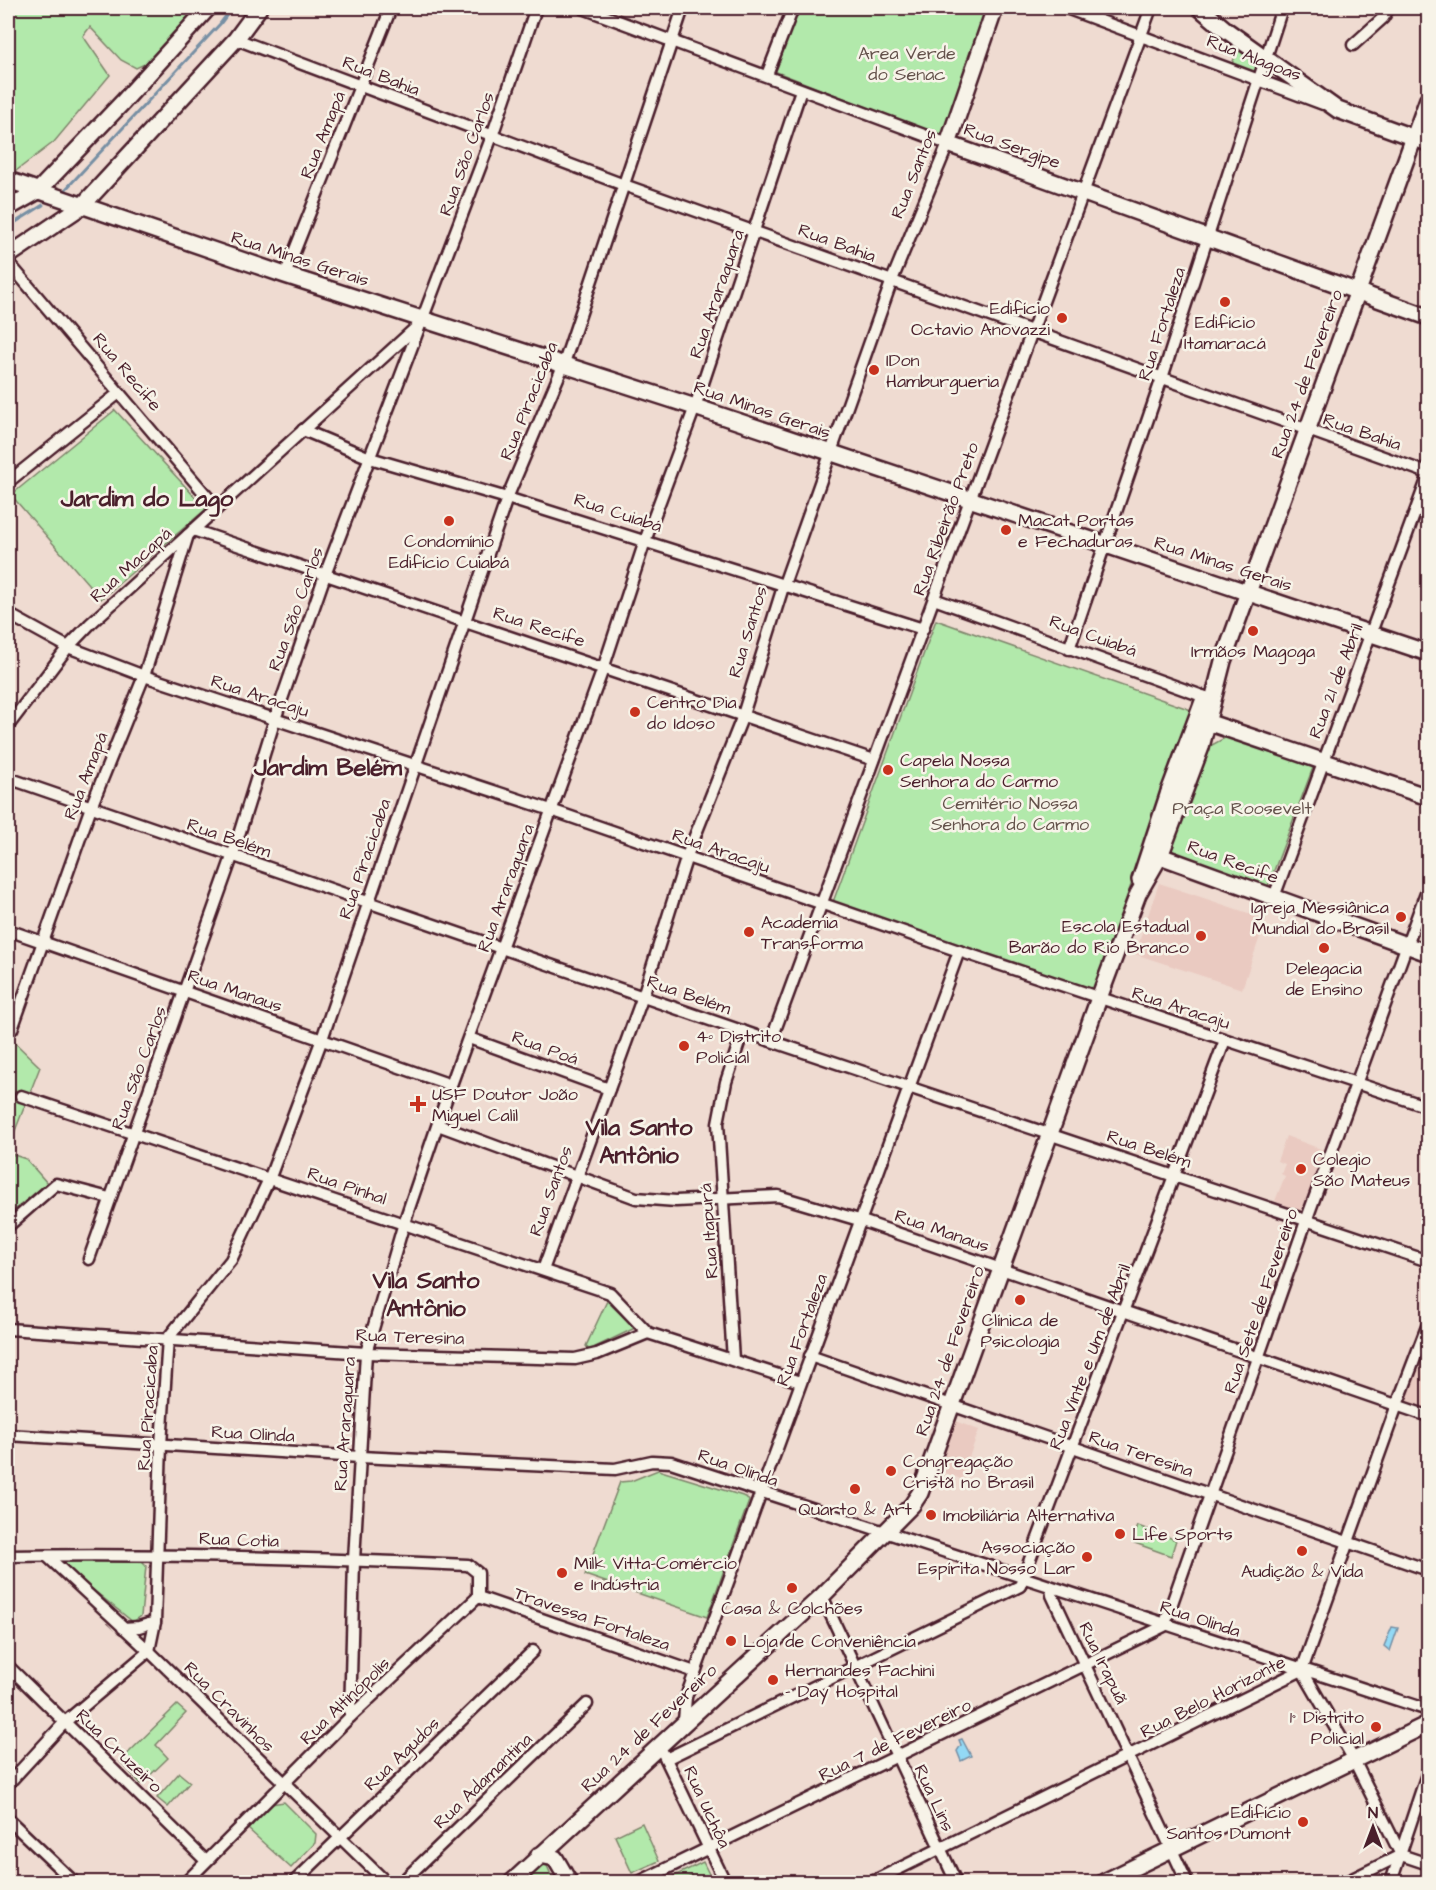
<svg xmlns="http://www.w3.org/2000/svg" width="1436" height="1890" viewBox="0 0 1436 1890" font-family="'Architects Daughter',sans-serif">
<style>
.built{fill:#eacac1}
.green{fill:#b2e9ab;stroke:#7e846b;stroke-width:1.5}
.water{fill:#93d9f5;stroke:#768fa4;stroke-width:1.5}
.lines{fill:none;stroke-linecap:round;stroke-linejoin:round}
.stream{stroke:#768fa4;stroke-width:3}
.street-casing{stroke:#4a1f2b;stroke-width:15}
.secondary-casing{stroke:#4a1f2b;stroke-width:20}
.street{stroke:#f7f3e8;stroke-width:10}
.secondary{stroke:#f7f3e8;stroke-width:15}
.poi-dot{fill:#c8321e;stroke:#f7f3e8;stroke-width:2}
.labels{text-anchor:middle;dominant-baseline:central;stroke-width:5;stroke-linejoin:round;paint-order:stroke}
.park-label{font-size:18px;fill:#64524b;stroke:#f7f3e8}
.street-label{font-size:18px;fill:#4a1f2b;stroke:#f7f3e8}
.poi-label{font-size:18px;fill:#4a1f2b;stroke:#f7f3e8;text-anchor:start}
.district-label{font-size:24px;font-weight:bold;fill:#4a1f2b;stroke:#f7f3e8}
</style>
<rect width="100%" height="100%" fill="#efdbd1"/>
<filter id="ink" filterUnits="userSpaceOnUse"><feTurbulence type="fractalNoise" baseFrequency=".0167" numOctaves="2"/><feDisplacementMap in="SourceGraphic" scale="12" xChannelSelector="R" yChannelSelector="G"/><feConvolveMatrix kernelMatrix="1 2 1 2 8 2 1 2 1" color-interpolation-filters="sRGB"/></filter>
<g filter="url(#ink)">
<g class="built">
<polygon points="1159,883 1266,919 1242,989 1135,954"/>
<polygon points="1286,1136 1326,1151 1303,1212 1275,1201 1285,1176 1281,1174 1285,1164 1277,1161"/>
<polygon points="1428,1311 1428,1414 1395,1403"/>
<polygon points="955,1421 979,1430 961,1479 938,1470"/>
</g>
<g class="green">
<polygon points="8,8 194,8 198,12 158,58 136,68 121,60 90,27 83,36 110,75 54,142 8,177"/>
<polygon points="798,8 991,8 943,137 774,71"/>
<polygon points="1241,43 1261,57 1254,77 1230,68"/>
<polygon points="115,410 206,509 101,599 11,495"/>
<polygon points="936,620 1194,711 1093,990 833,902"/>
<polygon points="1232,734 1314,765 1267,889 1167,854 1210,746"/>
<polygon points="8,1036 40,1067 11,1141 8,1141"/>
<polygon points="8,1153 26,1159 47,1183 8,1215"/>
<polygon points="607,1301 635,1328 589,1350 586,1346"/>
<polygon points="658,1470 746,1497 749,1501 707,1617 585,1575 620,1482 631,1481"/>
<polygon points="1138,1526 1176,1540 1171,1556 1132,1542"/>
<polygon points="138,1558 146,1566 141,1616 133,1622 65,1567 64,1562 68,1559"/>
<polygon points="177,1705 186,1713 156,1745 168,1758 141,1784 120,1761"/>
<polygon points="179,1773 190,1782 168,1807 157,1798"/>
<polygon points="284,1802 316,1834 315,1843 291,1868 248,1829 271,1804"/>
<polygon points="642,1823 659,1861 632,1873 615,1836"/>
<polygon points="545,1861 554,1882 523,1882"/>
<polygon points="703,1862 710,1876 695,1882 692,1876 678,1882 662,1882"/>
</g>
<g class="water">
<polygon points="1392,1627 1398,1628 1390,1651 1384,1646"/>
<polygon points="962,1739 971,1756 961,1761 957,1751 961,1745 959,1740"/>
</g>
<g class="lines">
<g class="stream">
<polyline points="65,190 220,24 232,8"/>
<polyline points="8,227 43,205"/>
</g>
<g class="street-casing">
<g id="street">
<polyline points="1066,8 1323,104"/>
<polyline points="236,39 624,185 1428,473"/>
<polyline points="1353,45 1383,18 1389,8"/>
<polyline points="767,75 793,8"/>
<polyline points="8,262 217,508"/>
<polyline points="285,275 391,8"/>
<polyline points="303,430 370,458 507,498 923,629"/>
<polyline points="8,482 119,393"/>
<polyline points="193,530 874,760"/>
<polyline points="934,599 1205,697"/>
<polyline points="8,614 68,647 144,676 551,810 959,951 1428,1107"/>
<polyline points="1069,649 1162,378 1282,8"/>
<polyline points="8,726 68,647 90,624 421,323"/>
<polyline points="8,778 771,1041 1428,1261"/>
<polyline points="1274,897 1428,477"/>
<polyline points="8,930 451,1085"/>
<polyline points="12,1029 91,807 144,676 188,535"/>
<polyline points="469,1038 609,1089"/>
<polyline points="771,1041 1151,8"/>
<polyline points="21,1096 610,1293 648,1333"/>
<polyline points="438,1125 636,1198 676,1201 778,1196 859,1220 1428,1416"/>
<polyline points="8,1226 56,1184 109,1198"/>
<polyline points="89,1259 232,857 275,719 325,575 492,136 536,8"/>
<polyline points="543,1270 643,996 687,856 742,718 783,587 892,280 948,144 583,8"/>
<polyline points="8,1329 366,1353 575,1359 597,1354 648,1333 800,1382"/>
<polyline points="810,1356 1428,1570"/>
<polyline points="733,1360 718,1123 726,1082 743,1031"/>
<polyline points="8,1435 360,1457 615,1469 652,1461 671,1462 1428,1710"/>
<path d="M 8,1556 C 161,1553 315,1558 468,1565 L 478,1573 L 478,1597 L 350,1717 L 186,1882"/>
<polyline points="47,1556 149,1651 386,1882"/>
<polyline points="1051,1587 1052,1595 1187,1882"/>
<polyline points="822,1596 956,1882"/>
<polyline points="478,1597 695,1672"/>
<polyline points="123,1628 139,1627 155,1622"/>
<polyline points="149,1651 155,1622 161,1445 168,1338 231,1260 270,1177 322,1039 507,498 563,366 683,8"/>
<polyline points="8,1666 206,1861"/>
<polyline points="1302,1670 1354,1760 1401,1855"/>
<polyline points="350,1717 354,1560 366,1353 404,1223 451,1085 603,669 645,541 695,407 801,90"/>
<polyline points="684,1721 686,1697 959,951"/>
<polyline points="663,1753 725,1882"/>
<polyline points="666,1759 1020,1586 1225,1040"/>
<polyline points="8,1784 65,1722 149,1651"/>
<polyline points="8,1819 74,1882"/>
<polyline points="1401,1855 1428,1864"/>
<polyline points="294,1882 533,1651"/>
<polyline points="402,1882 587,1704"/>
<polyline points="639,1882 1164,1626 1310,1210 1428,887"/>
<polyline points="872,1882 1302,1670 1397,1405 1428,1324"/>
<polyline points="1346,1882 1401,1855"/>
<polyline points="1391,1882 1428,1771"/>
</g>
</g>
<g class="secondary-casing">
<g id="secondary">
<polyline points="995,8 948,144 1428,317"/>
<polyline points="1200,8 1226,30 1338,110 1428,143"/>
<polyline points="8,180 285,275 695,407 1428,653"/>
<polyline points="8,208 38,191 122,103 208,8"/>
<polyline points="8,256 82,206 236,39 259,8"/>
<polyline points="1207,722 1428,797"/>
<polyline points="1163,821 1169,805 1169,792"/>
<polyline points="1156,847 1160,856 1428,953"/>
<polyline points="1140,880 1169,792 1204,699"/>
<polyline points="539,1855 555,1858 569,1882"/>
<polyline points="512,1882 822,1596 912,1505 920,1493 1099,998 1138,894 1160,856 1201,747 1223,661 1428,99"/>
<polyline points="1104,1882 1428,1724"/>
</g>
</g>
<use href="#street" class="street"/>
<use href="#secondary" class="secondary"/>
</g>
</g>
<g class="poi-dot">
<circle cx="1225" cy="302" r="6"/>
<circle cx="1062" cy="318" r="6"/>
<circle cx="874" cy="370" r="6"/>
<circle cx="449" cy="521" r="6"/>
<circle cx="1006" cy="530" r="6"/>
<circle cx="1253" cy="631" r="6"/>
<circle cx="635" cy="712" r="6"/>
<circle cx="888" cy="770" r="6"/>
<circle cx="1401" cy="917" r="6"/>
<circle cx="749" cy="932" r="6"/>
<circle cx="1201" cy="936" r="6"/>
<circle cx="1324" cy="948" r="6"/>
<circle cx="684" cy="1046" r="6"/>
<path d="M415 1095h6v6h6v6h-6v6h-6v-6h-6v-6h6z"/>
<circle cx="1301" cy="1169" r="6"/>
<circle cx="1020" cy="1300" r="6"/>
<circle cx="891" cy="1471" r="6"/>
<circle cx="855" cy="1489" r="6"/>
<circle cx="931" cy="1515" r="6"/>
<circle cx="1120" cy="1534" r="6"/>
<circle cx="1302" cy="1551" r="6"/>
<circle cx="1087" cy="1557" r="6"/>
<circle cx="562" cy="1573" r="6"/>
<circle cx="792" cy="1588" r="6"/>
<circle cx="731" cy="1641" r="6"/>
<circle cx="773" cy="1680" r="6"/>
<circle cx="1376" cy="1727" r="6"/>
<circle cx="1303" cy="1822" r="6"/>
</g>
<g class="labels">
<g class="park-label">
<text x="907" y="53">Area Verde<tspan x="907" dy="21">do Senac</tspan></text>
<text x="1010" y="803">Cemitério Nossa<tspan x="1010" dy="21">Senhora do Carmo</tspan></text>
<text x="1242" y="808">Praça Roosevelt</text>
</g>
<g class="street-label">
<text transform="translate(1254 58) rotate(21)">Rua Alagoas</text>
<text transform="translate(381 76) rotate(21)">Rua Bahia</text>
<text transform="translate(323 135) rotate(-68)">Rua Amapá</text>
<text transform="translate(1012 146) rotate(20)">Rua Sergipe</text>
<text transform="translate(467 154) rotate(-70)">Rua São Carlos</text>
<text transform="translate(914 174) rotate(-68)">Rua Santos</text>
<text transform="translate(837 243) rotate(20)">Rua Bahia</text>
<text transform="translate(300 259) rotate(18)">Rua Minas Gerais</text>
<text transform="translate(717 294) rotate(-71)">Rua Araraquara</text>
<text transform="translate(1162 324) rotate(-72)">Rua Fortaleza</text>
<text transform="translate(127 372) rotate(50)">Rua Recife</text>
<text transform="translate(1307 374) rotate(-70)">Rua 24 de Fevereiro</text>
<text transform="translate(529 401) rotate(-68)">Rua Piracicaba</text>
<text transform="translate(762 410) rotate(19)">Rua Minas Gerais</text>
<text transform="translate(1362 432) rotate(19)">Rua Bahia</text>
<text transform="translate(618 513) rotate(18)">Rua Cuiabá</text>
<text transform="translate(946 519) rotate(-70)">Rua Ribeirão Preto</text>
<text transform="translate(1223 564) rotate(18)">Rua Minas Gerais</text>
<text transform="translate(131 565) rotate(-42)">Rua Macapá</text>
<text transform="translate(296 609) rotate(-70)">Rua São Carlos</text>
<text transform="translate(539 627) rotate(18)">Rua Recife</text>
<text transform="translate(748 632) rotate(-73)">Rua Santos</text>
<text transform="translate(1093 636) rotate(20)">Rua Cuiabá</text>
<text transform="translate(1336 681) rotate(-69)">Rua 21 de Abril</text>
<text transform="translate(260 696) rotate(18)">Rua Aracaju</text>
<text transform="translate(86 776) rotate(-69)">Rua Amapá</text>
<text transform="translate(229 838) rotate(19)">Rua Belém</text>
<text transform="translate(721 851) rotate(19)">Rua Aracaju</text>
<text transform="translate(365 859) rotate(-71)">Rua Piracicaba</text>
<text transform="translate(1233 862) rotate(20)">Rua Recife</text>
<text transform="translate(506 888) rotate(-70)">Rua Araraquara</text>
<text transform="translate(235 991) rotate(19)">Rua Manaus</text>
<text transform="translate(689 995) rotate(19)">Rua Belém</text>
<text transform="translate(1181 1008) rotate(18)">Rua Aracaju</text>
<text transform="translate(545 1048) rotate(20)">Rua Poá</text>
<text transform="translate(139 1068) rotate(-70)">Rua São Carlos</text>
<text transform="translate(1149 1149) rotate(18)">Rua Belém</text>
<text transform="translate(347 1186) rotate(19)">Rua Pinhal</text>
<text transform="translate(551 1191) rotate(-70)">Rua Santos</text>
<text transform="translate(709 1231) rotate(-94)">Rua Itapurá</text>
<text transform="translate(942 1231) rotate(19)">Rua Manaus</text>
<text transform="translate(1261 1301) rotate(-71)">Rua Sete de Fevereiro</text>
<text transform="translate(802 1330) rotate(-70)">Rua Fortaleza</text>
<text transform="translate(410 1337) rotate(2)">Rua Teresina</text>
<text transform="translate(950 1351) rotate(-71)">Rua 24 de Fevereiro</text>
<text transform="translate(1090 1357) rotate(-69)">Rua Vinte e Um de Abril</text>
<text transform="translate(148 1408) rotate(-86)">Rua Piracicaba</text>
<text transform="translate(345 1424) rotate(-86)">Rua Araraquara</text>
<text transform="translate(253 1434) rotate(3)">Rua Olinda</text>
<text transform="translate(1141 1454) rotate(19)">Rua Teresina</text>
<text transform="translate(738 1468) rotate(19)">Rua Olinda</text>
<text transform="translate(239 1540) rotate(2)">Rua Cotia</text>
<text transform="translate(592 1619) rotate(19)">Travessa Fortaleza</text>
<text transform="translate(1200 1619) rotate(18)">Rua Olinda</text>
<text transform="translate(1103 1663) rotate(64)">Rua Irapuã</text>
<text transform="translate(1213 1697) rotate(-27)">Rua Belo Horizonte</text>
<text transform="translate(345 1701) rotate(-44)">Rua Altinópolis</text>
<text transform="translate(229 1707) rotate(45)">Rua Cravinhos</text>
<text transform="translate(649 1728) rotate(-43)">Rua 24 de Fevereiro</text>
<text transform="translate(895 1740) rotate(-26)">Rua 7 de Fevereiro</text>
<text transform="translate(119 1751) rotate(44)">Rua Cruzeiro</text>
<text transform="translate(402 1754) rotate(-44)">Rua Agudos</text>
<text transform="translate(483 1781) rotate(-44)">Rua Adamantina</text>
<text transform="translate(934 1798) rotate(65)">Rua Lins</text>
<text transform="translate(707 1807) rotate(65)">Rua Uchôa</text>
</g>
<g class="poi-label">
<text x="1050" y="308" text-anchor="end">Edifício<tspan x="1050" dy="21">Octavio Anovazzi</tspan></text>
<text x="1225" y="322" text-anchor="middle">Edifício<tspan x="1225" dy="21">Itamaracá</tspan></text>
<text x="886" y="360">IDon<tspan x="886" dy="21">Hamburgueria</tspan></text>
<text x="1018" y="520">Macat Portas<tspan x="1018" dy="21">e Fechaduras</tspan></text>
<text x="449" y="541" text-anchor="middle">Condomínio<tspan x="449" dy="21">Edifício Cuiabá</tspan></text>
<text x="1253" y="651" text-anchor="middle">Irmãos Magoga</text>
<text x="647" y="702">Centro Dia<tspan x="647" dy="21">do Idoso</tspan></text>
<text x="900" y="760">Capela Nossa<tspan x="900" dy="21">Senhora do Carmo</tspan></text>
<text x="1389" y="907" text-anchor="end">Igreja Messiânica<tspan x="1389" dy="21">Mundial do Brasil</tspan></text>
<text x="761" y="922">Academia<tspan x="761" dy="21">Transforma</tspan></text>
<text x="1189" y="926" text-anchor="end">Escola Estadual<tspan x="1189" dy="21">Barão do Rio Branco</tspan></text>
<text x="1324" y="968" text-anchor="middle">Delegacia<tspan x="1324" dy="21">de Ensino</tspan></text>
<text x="696" y="1036">4º Distrito<tspan x="696" dy="21">Policial</tspan></text>
<text x="432" y="1094">USF Doutor João<tspan x="432" dy="21">Miguel Calil</tspan></text>
<text x="1313" y="1159">Colegio<tspan x="1313" dy="21">São Mateus</tspan></text>
<text x="1020" y="1320" text-anchor="middle">Clínica de<tspan x="1020" dy="21">Psicologia</tspan></text>
<text x="903" y="1461">Congregação<tspan x="903" dy="21">Cristã no Brasil</tspan></text>
<text x="855" y="1509" text-anchor="middle">Quarto &amp; Art</text>
<text x="943" y="1515">Imobiliária Alternativa</text>
<text x="1132" y="1534">Life Sports</text>
<text x="1075" y="1547" text-anchor="end">Associação<tspan x="1075" dy="21">Espírita Nosso Lar</tspan></text>
<text x="574" y="1563">Milk Vitta-Comércio<tspan x="574" dy="21">e Indústria</tspan></text>
<text x="1302" y="1571" text-anchor="middle">Audição &amp; Vida</text>
<text x="792" y="1608" text-anchor="middle">Casa &amp; Colchões</text>
<text x="743" y="1641">Loja de Conveniência</text>
<text x="785" y="1670">Hernandes Fachini<tspan x="785" dy="21">- Day Hospital</tspan></text>
<text x="1364" y="1717" text-anchor="end">1° Distrito<tspan x="1364" dy="21">Policial</tspan></text>
<text x="1291" y="1812" text-anchor="end">Edifício<tspan x="1291" dy="21">Santos Dumont</tspan></text>
</g>
<g class="district-label">
<text x="147" y="499">Jardim do Lago</text>
<text x="328" y="768">Jardim Belém</text>
<text x="639" y="1128">Vila Santo<tspan x="639" dy="28">Antônio</tspan></text>
<text x="426" y="1281">Vila Santo<tspan x="426" dy="28">Antônio</tspan></text>
</g>
</g>
<rect width="1436" height="1890" fill="none" stroke="#f7f3e8" stroke-width="30"/>
<rect x="15" y="15" width="1406" height="1860" fill="none" stroke="#4a1f2b" stroke-width="2" filter="url(#ink)"/>
<g transform="translate(1373 1827)" stroke="#f7f3e8" stroke-width="4.5" paint-order="stroke">
<path d="M0-4.5L10 22L0 15L-10 22Z" fill="#4a1f2b"/>
<text y="-9" font-size="16" font-weight="bold" text-anchor="middle" fill="#4a1f2b">N</text>
</g>
</svg>
